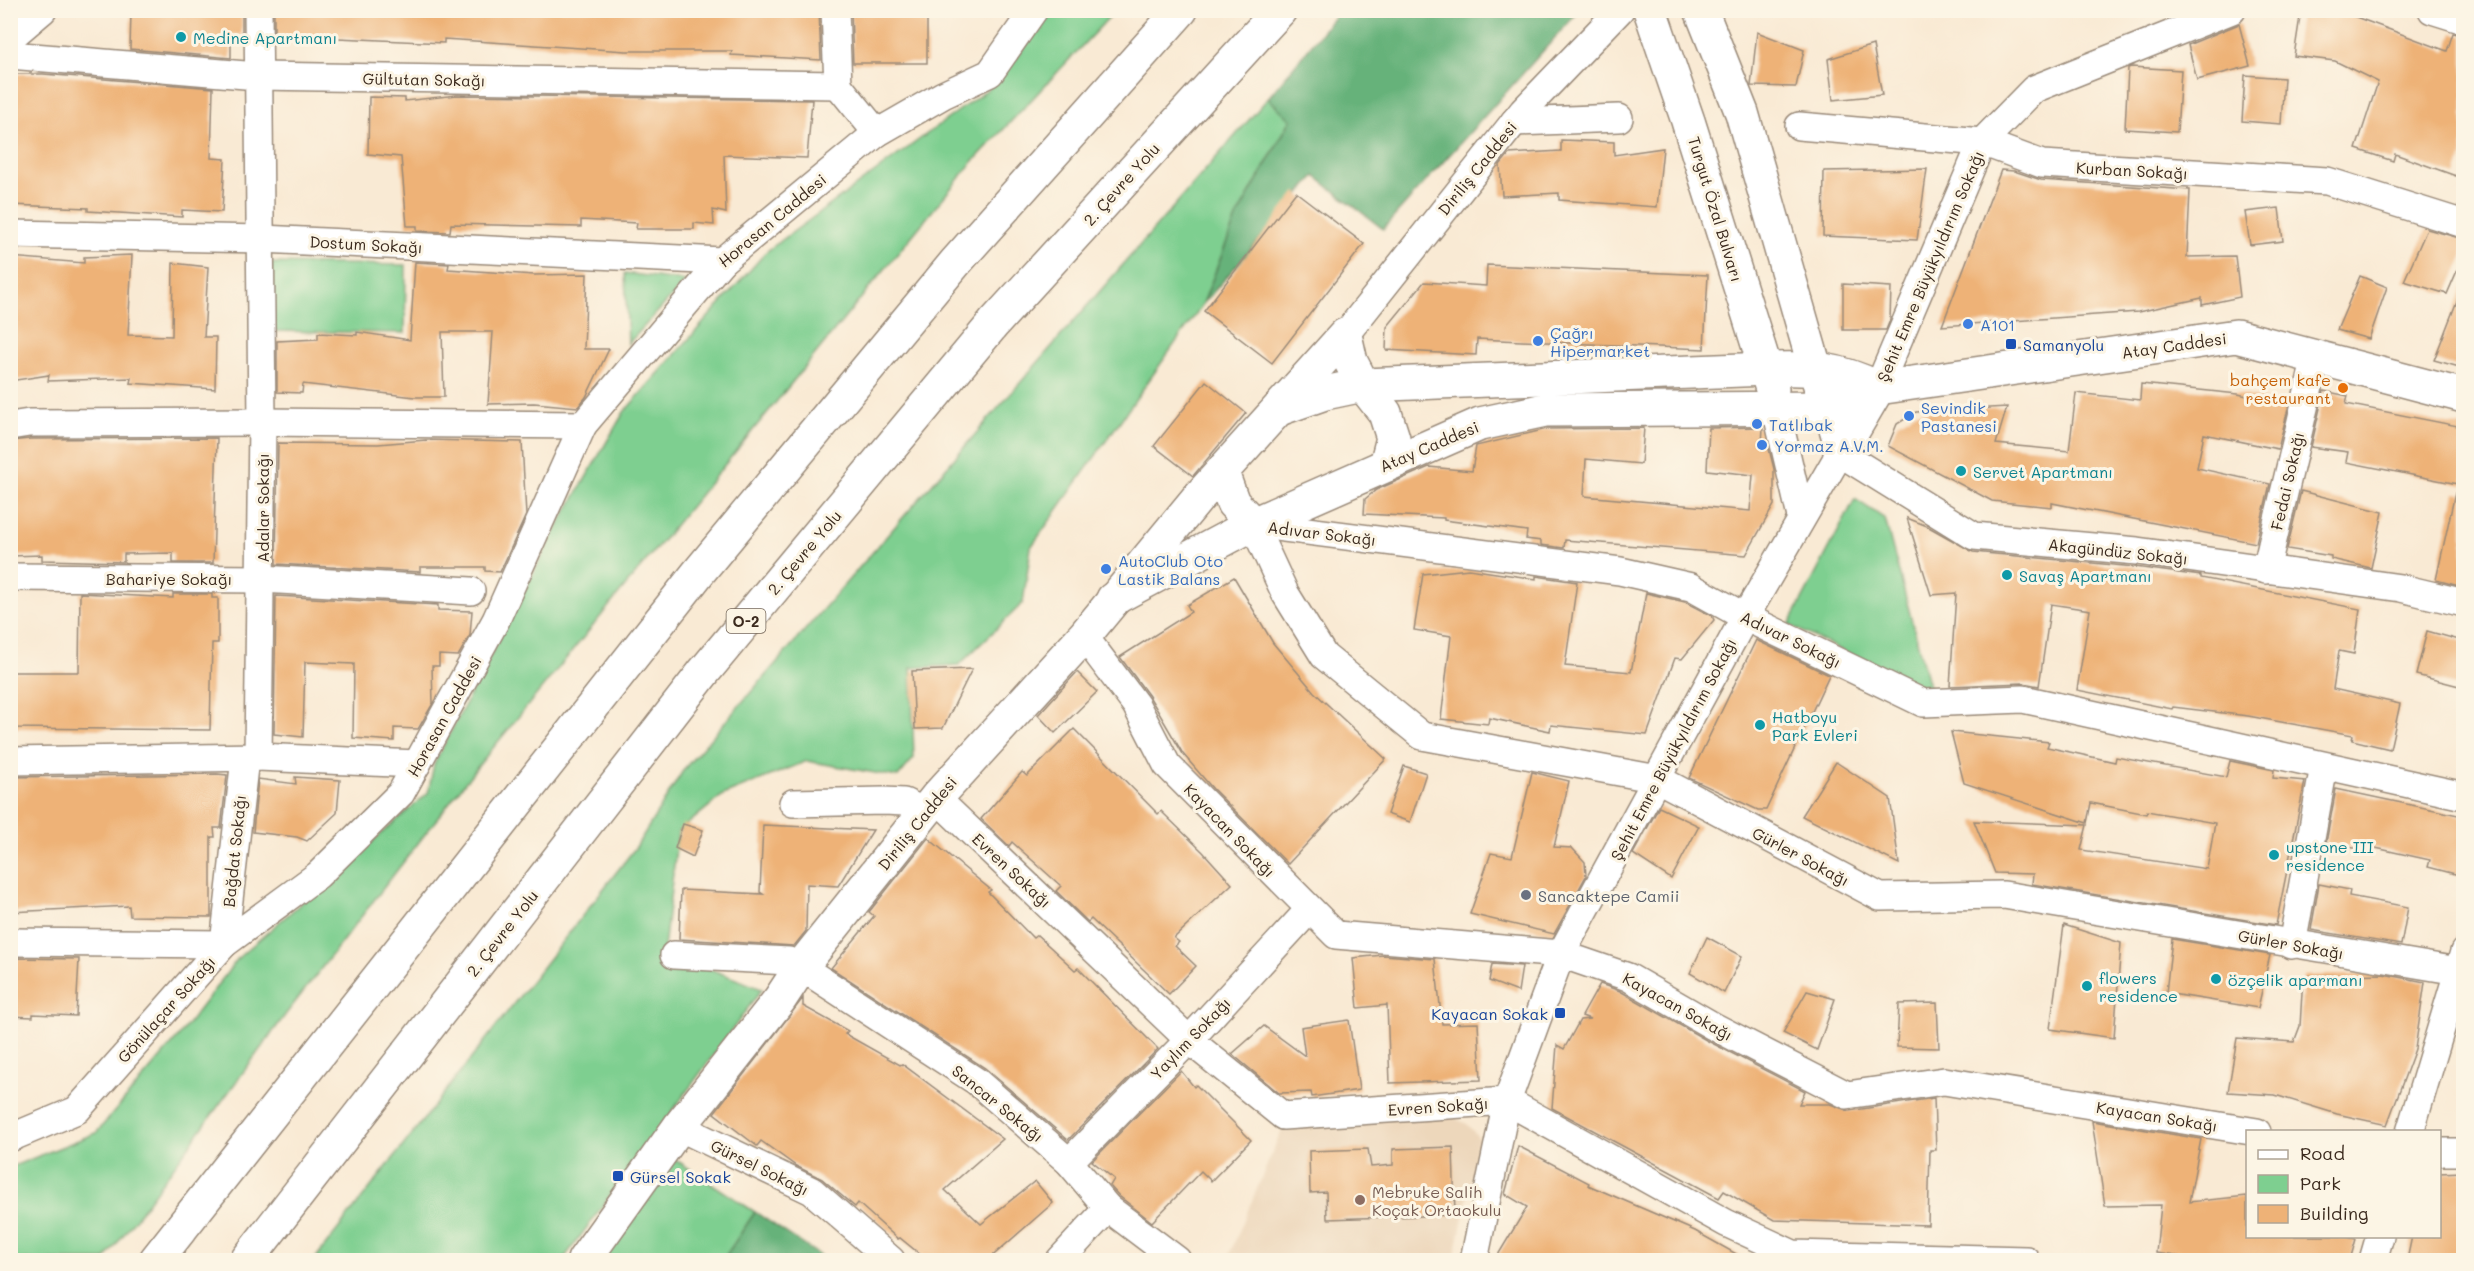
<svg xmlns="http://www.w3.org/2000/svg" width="2474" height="1271" viewBox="0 0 2474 1271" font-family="Mali,sans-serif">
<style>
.built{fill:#edd7bb}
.green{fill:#7ecf90;stroke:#5c7c57;stroke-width:1.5}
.forest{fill:#66b27a;stroke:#506e4c;stroke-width:1.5}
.building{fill:#eeb277}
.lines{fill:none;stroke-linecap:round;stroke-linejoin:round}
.minor-casing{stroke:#9a8a79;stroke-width:30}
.major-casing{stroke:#9a8a79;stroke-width:36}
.highway-casing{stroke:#9a8a79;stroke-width:36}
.minor{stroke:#fff;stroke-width:27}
.major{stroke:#fff;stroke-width:33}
.highway{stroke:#fff;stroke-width:33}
.culture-dot{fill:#0f9aa8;stroke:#fcf5e5;stroke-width:2}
.shop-dot{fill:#3f7fe0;stroke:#fcf5e5;stroke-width:2}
.transit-dot{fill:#1a4fb4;stroke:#fcf5e5;stroke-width:2}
.food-dot{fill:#e8710a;stroke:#fcf5e5;stroke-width:2}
.worship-dot{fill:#6b7280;stroke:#fcf5e5;stroke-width:2}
.education-dot{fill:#8d6e63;stroke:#fcf5e5;stroke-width:2}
.labels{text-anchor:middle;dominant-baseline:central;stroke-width:6;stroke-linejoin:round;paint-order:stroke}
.shield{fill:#fcf5e5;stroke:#75675a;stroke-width:1.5}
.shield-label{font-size:15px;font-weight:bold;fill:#3b2a1e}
.culture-label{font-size:16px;fill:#0d838f;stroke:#fcf5e5;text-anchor:start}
.street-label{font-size:16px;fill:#3b2a1e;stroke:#fcf5e5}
.shop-label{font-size:16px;fill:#366cbe;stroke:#fcf5e5;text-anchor:start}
.transit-label{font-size:16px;fill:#164399;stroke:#fcf5e5;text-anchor:start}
.food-label{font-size:16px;fill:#c56008;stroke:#fcf5e5;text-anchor:end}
.worship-label{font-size:16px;fill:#5b616d;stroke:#fcf5e5;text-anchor:start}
.education-label{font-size:16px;fill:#785e54;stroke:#fcf5e5;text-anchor:start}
</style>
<rect width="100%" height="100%" fill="#fcf5e5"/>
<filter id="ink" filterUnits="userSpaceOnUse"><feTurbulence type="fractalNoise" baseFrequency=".0167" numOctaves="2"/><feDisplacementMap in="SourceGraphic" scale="12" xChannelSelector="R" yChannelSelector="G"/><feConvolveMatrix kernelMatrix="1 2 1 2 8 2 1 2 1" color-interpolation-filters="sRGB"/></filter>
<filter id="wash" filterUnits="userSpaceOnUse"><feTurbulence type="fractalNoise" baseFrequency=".008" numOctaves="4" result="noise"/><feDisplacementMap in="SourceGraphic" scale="24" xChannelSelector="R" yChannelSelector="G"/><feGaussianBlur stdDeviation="1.35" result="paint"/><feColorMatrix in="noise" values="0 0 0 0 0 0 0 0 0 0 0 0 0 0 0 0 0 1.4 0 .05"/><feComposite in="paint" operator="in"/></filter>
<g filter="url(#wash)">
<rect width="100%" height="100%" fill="#f9ead4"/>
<polygon class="built" points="1448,1115 1467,1124 1480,1139 1454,1260 1227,1260 1283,1127"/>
<g class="green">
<polygon points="1045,11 1115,11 970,165 470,776 286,1014 105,1260 15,1260 11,1258 11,1167 96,1133 179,1036 239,957 428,793 434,764 559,524 624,412 767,251 995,84 1043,23"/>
<polygon points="1268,98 1291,119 1236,218 1203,304 1031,547 1023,603 959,665 911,668 914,758 898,777 807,761 723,795 678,832 664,948 674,955 762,989 563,1260 314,1260 636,847 684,769"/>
<polygon points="270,263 406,265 405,333 269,331"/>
<polygon points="625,273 686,281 628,344"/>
<polygon points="1855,499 1885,519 1931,694 1789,625"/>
<polygon points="673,1158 755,1212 723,1260 598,1260"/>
</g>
<g class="forest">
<polygon points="1339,11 1579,11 1383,229 1315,176 1203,304 1236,218 1291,120 1268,98"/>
<polygon points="755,1212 825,1259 824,1260 723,1260"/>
</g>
<g id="blocks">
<g class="building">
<polygon points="274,10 819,10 821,60 731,55 732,51 626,51 444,39 444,43 274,35"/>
<polygon points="851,10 927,10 927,63 853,63"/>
<polygon points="2301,10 2353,16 2447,51 2453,33 2463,35 2463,155 2456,176 2395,154 2393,161 2356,149 2378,82 2335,61 2294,56"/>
<polygon points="131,11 242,14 242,35 231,34 231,58 130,49"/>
<polygon points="2239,24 2250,66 2197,80 2188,45"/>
<polygon points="1757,32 1804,50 1796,87 1751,86"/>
<polygon points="1873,45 1882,95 1833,100 1828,59"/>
<polygon points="2131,67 2181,70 2177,132 2125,129 2128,68"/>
<polygon points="10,74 43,74 213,88 211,158 225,159 222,212 182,210 182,217 88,211 88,208 10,205"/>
<polygon points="2245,75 2284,78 2281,124 2242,121"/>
<polygon points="457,95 812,100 807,158 724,155 726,213 713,210 714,225 694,223 694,229 636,229 637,223 581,220 581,227 451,224 450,232 417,231 417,226 407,226 401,157 368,154 369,97 405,98 405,101"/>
<polygon points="1561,140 1614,142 1614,155 1663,148 1657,207 1559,200 1559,193 1502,196 1500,165 1509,154 1561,151"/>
<polygon points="1927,169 1917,240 1823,236 1824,171"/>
<polygon points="2001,170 2014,171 2041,180 2190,190 2187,257 2235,256 2240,297 2202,305 2202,298 2138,312 1942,326"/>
<polygon points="1296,192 1364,244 1272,363 1204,311"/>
<polygon points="2279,208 2283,241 2250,245 2245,212"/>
<polygon points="2427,229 2463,239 2463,257 2447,294 2404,281"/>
<polygon points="132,255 128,335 172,336 173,263 208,267 204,337 216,337 215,389 130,383 131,378 48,381 49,375 10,381 10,257 84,263 84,257"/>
<polygon points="415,262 449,264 448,269 534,275 587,274 584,349 609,349 586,397 578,407 534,403 488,404 493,332 442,332 444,397 415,397 303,384 302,393 277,392 277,341 318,339 318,333 357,335 357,332 410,340"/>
<polygon points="1487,265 1708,275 1704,349 1477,339 1476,355 1386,350 1387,327 1424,282 1486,286"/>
<polygon points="2360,276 2387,287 2369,339 2337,330"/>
<polygon points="1843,284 1891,287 1890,320 1886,330 1843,330"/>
<polygon points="2462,288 2463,288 2463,368 2434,360"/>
<polygon points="1206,381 1246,413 1193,476 1154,446"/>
<polygon points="2141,384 2238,394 2289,405 2278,449 2204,434 2197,468 2270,484 2256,543 2052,503 2052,507 1992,501 1888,446 1897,424 1916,412 2007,407 1996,444 2069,451 2076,393 2140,400"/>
<polygon points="2324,391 2348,396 2346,404 2463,427 2463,485 2346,462 2348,452 2311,447"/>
<polygon points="1763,427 1762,445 1769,449 1774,469 1774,505 1746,555 1565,540 1564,548 1541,545 1541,541 1526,539 1527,531 1444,520 1444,518 1364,514 1365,499 1376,490 1429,467 1472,471 1476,446 1547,429 1644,428 1641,464 1586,459 1584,496 1750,511 1753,475 1707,470 1709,428"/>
<polygon points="217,438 213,563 173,563 173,553 124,554 124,562 42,560 42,555 10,556 10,441 30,439"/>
<polygon points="426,440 522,442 526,515 500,572 485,571 485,567 420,567 420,572 276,564 278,443 378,444"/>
<polygon points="2301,491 2383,512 2371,568 2331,559 2331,556 2287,549"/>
<polygon points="2455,493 2463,494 2463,587 2436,580"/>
<polygon points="1907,518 1927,526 1973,552 2135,567 2201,576 2201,578 2360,609 2354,654 2339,651 2333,689 2400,704 2390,749 2352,740 2353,735 2248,716 2173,707 2172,709 2077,690 2090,610 2051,604 2039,686 2023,683 1950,686 1956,593 1931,595"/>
<polygon points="1469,569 1536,579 1536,576 1577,582 1565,666 1631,672 1646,593 1685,602 1712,616 1714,620 1682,659 1675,658 1647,735 1551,725 1550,731 1489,718 1488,724 1441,719 1451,636 1414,630 1423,574"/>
<polygon points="1234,577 1273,643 1314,692 1386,759 1288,864 1213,789 1183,754 1149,696 1120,657 1191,612 1187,605"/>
<polygon points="80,593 173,598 173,594 212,594 212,598 218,598 218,643 212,643 210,730 10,728 10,672 79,672"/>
<polygon points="276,596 438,605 438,610 472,611 470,635 458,656 439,655 439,666 432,666 433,703 418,729 394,728 394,741 353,738 354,664 305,662 303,737 274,734"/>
<polygon points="2427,631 2463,641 2463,687 2416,675"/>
<polygon points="1756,640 1829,675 1766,810 1758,810 1689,778"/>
<polygon points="972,669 943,728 915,729 912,671"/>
<polygon points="1077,672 1097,692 1055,733 1038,715"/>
<polygon points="1074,729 1158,814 1161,811 1203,852 1232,884 1174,938 1179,942 1175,946 1196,966 1169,994 1091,919 1088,922 1056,891 1061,886 1012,842 1009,846 981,819 1022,772 1027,776"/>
<polygon points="1951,732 2049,742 2047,747 2115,762 2116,757 2226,777 2230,761 2274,770 2273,778 2305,781 2276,925 2032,884 2033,874 1995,873 1974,821 2087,825 2081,850 2207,869 2215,823 2147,811 2146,814 2091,803 2087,823 1964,783"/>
<polygon points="1836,762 1890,798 1899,864 1802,816"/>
<polygon points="1404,766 1426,773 1410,822 1387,814"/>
<polygon points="1532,772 1569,781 1554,847 1572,848 1585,862 1586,876 1554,934 1470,914 1491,853 1512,857"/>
<polygon points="217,774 227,775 221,828 214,828 215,837 211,837 211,917 130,916 129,906 10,912 10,777"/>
<polygon points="295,777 340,780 337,813 307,841 297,837 253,832 258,779 296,784"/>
<polygon points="2336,789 2463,816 2463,876 2428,867 2430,860 2371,847 2371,851 2326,843"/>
<polygon points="1659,807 1699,826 1671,879 1633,854"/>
<polygon points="683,824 703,830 693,857 675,848"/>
<polygon points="763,825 873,830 838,886 807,884 806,931 794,946 679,939 681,890 763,894 760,892"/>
<polygon points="928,838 991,890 988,892 1033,938 1037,935 1075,970 1078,968 1158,1049 1068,1140 985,1068 831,968 874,916 869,912"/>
<polygon points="2319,884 2350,890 2349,896 2408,907 2401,945 2311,930"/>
<polygon points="2064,925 2121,943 2114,1038 2050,1029"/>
<polygon points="1707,937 1742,956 1724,993 1690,973"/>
<polygon points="2172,939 2270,955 2258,1008 2166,993"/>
<polygon points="1383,955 1435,959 1442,1024 1478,1023 1481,1080 1390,1083 1387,1005 1358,1008 1353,958"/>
<polygon points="10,958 79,959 76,1016 33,1014 33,1017 10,1016"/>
<polygon points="1492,964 1522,966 1518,992 1489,981"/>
<polygon points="2383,974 2425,982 2415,1049 2387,1125 2337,1114 2275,1095 2228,1092 2237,1038 2294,1042 2300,1026 2303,976"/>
<polygon points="1600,984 1620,991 1706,1040 1805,1091 1799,1104 1830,1104 1849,1111 1934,1098 1936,1150 1930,1150 1928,1225 1774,1220 1724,1191 1719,1198 1552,1108 1557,1045 1564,1049 1580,1020 1590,1019 1582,1016"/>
<polygon points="1807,991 1835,999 1817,1050 1783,1033"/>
<polygon points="803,998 803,1006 848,1031 845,1034 900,1065 902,1064 1003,1139 945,1190 981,1224 1035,1181 1053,1203 988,1260 927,1260 900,1238 898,1239 858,1203 855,1207 822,1179 796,1166 761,1141 757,1146 714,1113"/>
<polygon points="1937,1003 1939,1048 1897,1047 1899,1004"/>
<polygon points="1349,1020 1359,1090 1312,1097 1311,1092 1279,1093 1232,1054 1264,1026 1305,1056 1301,1027"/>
<polygon points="1181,1071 1194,1087 1196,1085 1251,1140 1211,1181 1201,1171 1152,1222 1119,1196 1110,1186 1114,1179 1092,1161"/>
<polygon points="2092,1121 2201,1139 2189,1202 2247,1196 2247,1236 2343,1236 2356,1239 2350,1260 2201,1260 2156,1253 2161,1205 2105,1206"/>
<polygon points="1518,1146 1589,1183 1588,1185 1695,1231 1747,1260 1495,1260 1527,1207 1505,1194"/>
<polygon points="1453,1147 1455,1215 1327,1219 1326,1192 1310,1193 1309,1151 1368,1149 1371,1167 1393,1165 1393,1149"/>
<polygon points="2463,1172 2463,1260 2407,1260 2412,1236 2439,1236 2439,1173"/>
</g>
</g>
</g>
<g filter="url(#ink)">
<use href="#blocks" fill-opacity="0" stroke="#9a8a79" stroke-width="1.5"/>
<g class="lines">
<g class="minor-casing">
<g id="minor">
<polyline points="835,10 838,85"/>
<polyline points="2432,10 2464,20"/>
<polyline points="10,38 43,10"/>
<polyline points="10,55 257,76 838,85"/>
<polyline points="838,85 877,133 943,95 990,73 1034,10"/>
<polyline points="1514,122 1619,118"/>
<polyline points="1799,126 1982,142 2042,164 2327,181 2464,224"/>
<polyline points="10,234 262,239 722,261"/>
<polyline points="1345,335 1523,111 1620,10"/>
<polyline points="1878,388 1982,142 2034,89 2232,10"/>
<polyline points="1827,408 1840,453 1974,536 2137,551 2401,588 2464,603"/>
<polyline points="1776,409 1801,517"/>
<polyline points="10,426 29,423 262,422 583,425"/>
<polyline points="1253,524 1285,593 1324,656 1422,736 1658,779 1880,897 2004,895 2464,972"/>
<polyline points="1253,524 1620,571 1691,587 1745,617 1923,703 2023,699 2464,796"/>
<polyline points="2266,570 2316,357"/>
<polyline points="10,577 262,579 471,591"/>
<polyline points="1084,636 1136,705 1167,765 1336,935 1561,954 1628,977 1713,1026 1847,1095 1944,1081 2257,1132"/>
<polyline points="258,757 417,764"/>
<polyline points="10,761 258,757 262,422 258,10"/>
<polyline points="936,798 1189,1040 1283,1116 1507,1101 1726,1223 1793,1254 2026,1260"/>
<polyline points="793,803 884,801 904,802 925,812"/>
<polyline points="10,942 224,944 77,1110 10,1138"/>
<polyline points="224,944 318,875 401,793 496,620 583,425 722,261 877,133"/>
<polyline points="224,944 245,758"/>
<polyline points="2292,945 2324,766"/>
<polyline points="674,955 789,961 801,967 976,1081 1069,1162 1108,1208 1177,1260"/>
<polyline points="679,1127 812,1191 891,1260"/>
<polyline points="2410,1132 2464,952"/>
<polyline points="2440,1152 2464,1152"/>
<polyline points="1069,1162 1189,1040 1309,910"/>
<polyline points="1060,1260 1108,1208"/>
<polyline points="1474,1260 1507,1101 1561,954 1745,617 1840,453"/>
<polyline points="2373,1260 2380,1236"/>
</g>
</g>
<g class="major-casing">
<g id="major">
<polyline points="1650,10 1688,121 1772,389"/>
<polyline points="1701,10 1742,113 1821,389"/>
<path d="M 1282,408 L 1325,393 L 1363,385 L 1767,369 C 1815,368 1834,367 1878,388"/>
<polyline points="1840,453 1878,388"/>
<polyline points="1222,473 1233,503 1253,524"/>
<polyline points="1113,599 1253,524 1480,424 1545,410 1827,408 1878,388 2236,336 2464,396"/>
<polyline points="584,1260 679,1127 780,999 801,967 936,798 1084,636 1197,499 1345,335 1351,362 1363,385 1385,413 1393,438 1386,465"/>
</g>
</g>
<g class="highway-casing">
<g id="highway">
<polyline points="156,1260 698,573 955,263 1181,10"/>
<polyline points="247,1260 703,673 994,323 1280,10"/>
</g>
</g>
<use href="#minor" class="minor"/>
<use href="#major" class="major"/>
<use href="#highway" class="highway"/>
</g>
</g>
<g class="culture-dot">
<circle cx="181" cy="37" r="6"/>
<circle cx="1961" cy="471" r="6"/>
<circle cx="2007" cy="575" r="6"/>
<circle cx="1760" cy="725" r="6"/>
<circle cx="2274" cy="855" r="6"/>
<circle cx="2216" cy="979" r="6"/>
<circle cx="2087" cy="986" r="6"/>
</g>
<g class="shop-dot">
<circle cx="1968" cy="324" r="6"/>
<circle cx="1538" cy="341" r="6"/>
<circle cx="1909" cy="416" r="6"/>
<circle cx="1757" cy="424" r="6"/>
<circle cx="1762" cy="445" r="6"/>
<circle cx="1106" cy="569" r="6"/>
</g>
<g class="transit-dot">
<rect x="2005" y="338" width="12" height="12" rx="3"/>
<rect x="1554" y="1007" width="12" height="12" rx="3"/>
<rect x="612" y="1170" width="12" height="12" rx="3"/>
</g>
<circle class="food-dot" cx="2343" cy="388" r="6"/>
<circle class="worship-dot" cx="1526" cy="895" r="6"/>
<circle class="education-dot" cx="1360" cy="1200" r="6"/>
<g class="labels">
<rect class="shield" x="726.5" y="609" width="39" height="24" rx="4.5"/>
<g class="shield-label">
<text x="746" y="621">O-2</text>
</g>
<g class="culture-label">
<text x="193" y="37">Medine Apartmanı</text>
<text x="1973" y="471">Servet Apartmanı</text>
<text x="2019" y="575">Savaş Apartmanı</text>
<text x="1772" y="716">Hatboyu<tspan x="1772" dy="18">Park Evleri</tspan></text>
<text x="2286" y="846">upstone III<tspan x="2286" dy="18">residence</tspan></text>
<text x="2099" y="977">flowers<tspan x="2099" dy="18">residence</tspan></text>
<text x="2228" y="979">özçelik aparmanı</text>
</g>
<g class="street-label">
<text transform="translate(424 79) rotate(1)">Gültutan Sokağı</text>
<text transform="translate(1477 168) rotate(-51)">Diriliş Caddesi</text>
<text transform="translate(2132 170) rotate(3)">Kurban Sokağı</text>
<text transform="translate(1121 184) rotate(-48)">2. Çevre Yolu</text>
<text transform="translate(1716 209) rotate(73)">Turgut Özal Bulvarı</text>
<text transform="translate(772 220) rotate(-40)">Horasan Caddesi</text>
<text transform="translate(366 244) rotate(3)">Dostum Sokağı</text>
<text transform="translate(1930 266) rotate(-67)">Şehit Emre Büyükyıldırım Sokağı</text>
<text transform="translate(2174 345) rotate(-8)">Atay Caddesi</text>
<text transform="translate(1429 446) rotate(-23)">Atay Caddesi</text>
<text transform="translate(2287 481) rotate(-77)">Fedai Sokağı</text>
<text transform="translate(262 508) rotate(-90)">Adalar Sokağı</text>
<text transform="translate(1322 533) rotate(7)">Adıvar Sokağı</text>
<text transform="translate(2118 551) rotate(6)">Akagündüz Sokağı</text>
<text transform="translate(804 552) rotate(-50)">2. Çevre Yolu</text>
<text x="169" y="578">Bahariye Sokağı</text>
<text transform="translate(1791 639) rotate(26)">Adıvar Sokağı</text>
<text transform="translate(444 716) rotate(-61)">Horasan Caddesi</text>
<text transform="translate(1673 749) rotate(-62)">Şehit Emre Büyükyıldırım Sokağı</text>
<text transform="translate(917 823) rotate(-51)">Diriliş Caddesi</text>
<text transform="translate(1230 830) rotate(46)">Kayacan Sokağı</text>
<text transform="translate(234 851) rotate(-84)">Bağdat Sokağı</text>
<text transform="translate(1801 856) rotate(28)">Gürler Sokağı</text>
<text transform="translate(1012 870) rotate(43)">Evren Sokağı</text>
<text transform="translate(502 933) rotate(-52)">2. Çevre Yolu</text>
<text transform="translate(2291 944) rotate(10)">Gürler Sokağı</text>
<text transform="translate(1678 1006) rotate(29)">Kayacan Sokağı</text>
<text transform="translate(166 1009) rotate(-48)">Gönülaçar Sokağı</text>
<text transform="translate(1190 1038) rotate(-46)">Yaylım Sokağı</text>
<text transform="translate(998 1103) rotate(39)">Sancar Sokağı</text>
<text transform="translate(1438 1106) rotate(-4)">Evren Sokağı</text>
<text transform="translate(2157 1116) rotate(9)">Kayacan Sokağı</text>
<text transform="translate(760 1167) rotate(26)">Gürsel Sokağı</text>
</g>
<g class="shop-label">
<text x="1980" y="324">A101</text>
<text x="1550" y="332">Çağrı<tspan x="1550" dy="18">Hipermarket</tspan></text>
<text x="1921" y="407">Sevindik<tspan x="1921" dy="18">Pastanesi</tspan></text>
<text x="1769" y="424">Tatlıbak</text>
<text x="1774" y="445">Yormaz A.V.M.</text>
<text x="1118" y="560">AutoClub Oto<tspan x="1118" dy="18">Lastik Balans</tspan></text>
</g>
<g class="transit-label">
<text x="2023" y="344">Samanyolu</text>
<text x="1548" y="1013" text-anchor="end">Kayacan Sokak</text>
<text x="630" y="1176">Gürsel Sokak</text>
</g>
<g class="food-label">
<text x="2331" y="379">bahçem kafe<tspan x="2331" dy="18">restaurant</tspan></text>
</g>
<g class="worship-label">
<text x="1538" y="895">Sancaktepe Camii</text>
</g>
<g class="education-label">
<text x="1372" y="1191">Mebruke Salih<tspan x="1372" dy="18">Koçak Ortaokulu</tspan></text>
</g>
</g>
<rect width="2474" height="1271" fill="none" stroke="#fcf5e5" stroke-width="36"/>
<rect x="2246" y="1130" width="195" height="108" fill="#fcf5e5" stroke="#afa495" stroke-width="1.5"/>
<rect x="2258" y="1150" width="30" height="9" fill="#ffffff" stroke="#afa495" stroke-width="1.5"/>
<text x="2300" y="1160" font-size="18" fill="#3b2a1e">Road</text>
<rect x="2258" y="1175" width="30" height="18" fill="#7ecf90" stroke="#afa495" stroke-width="1.5"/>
<text x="2300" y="1190" font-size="18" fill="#3b2a1e">Park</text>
<rect x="2258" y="1205" width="30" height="18" fill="#eeb277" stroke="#afa495" stroke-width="1.5"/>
<text x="2300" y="1220" font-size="18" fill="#3b2a1e">Building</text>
</svg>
